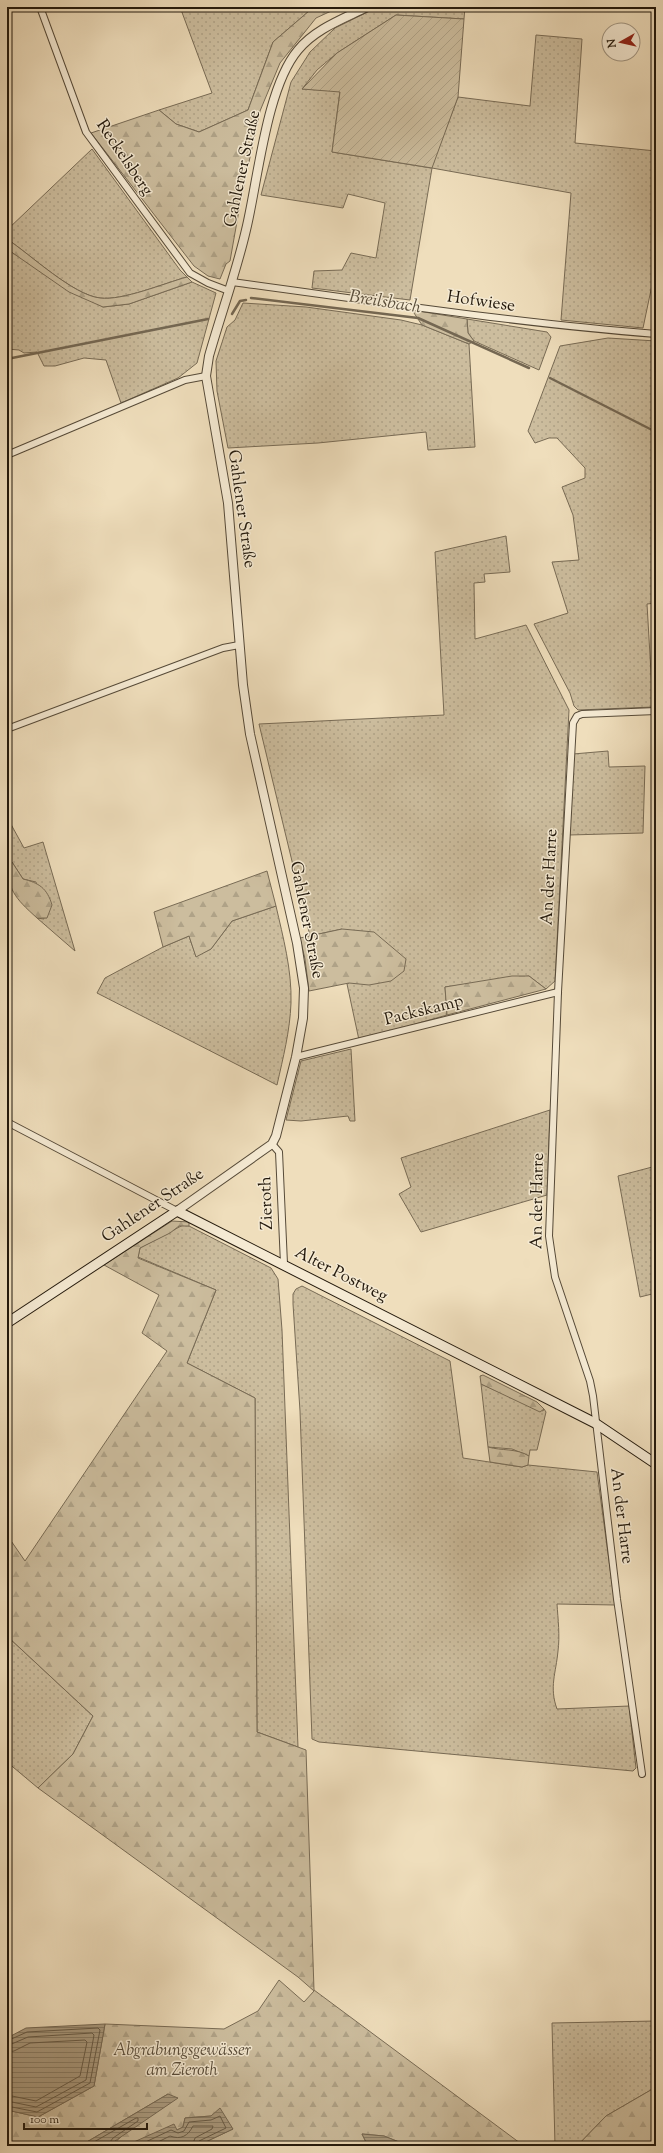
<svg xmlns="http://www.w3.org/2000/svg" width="663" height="2153" viewBox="0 0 663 2153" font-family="'Sorts Mill Goudy',serif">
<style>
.grass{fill:url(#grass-dots);stroke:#786b55}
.forest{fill:url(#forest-firs);stroke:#786b55}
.garden{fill:url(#garden-furrows);stroke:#786b55}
.water{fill:url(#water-rules);stroke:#746752}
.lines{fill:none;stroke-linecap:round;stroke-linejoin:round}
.shore{stroke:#665a46;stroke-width:1}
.stream{stroke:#746752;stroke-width:2.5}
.minor-casing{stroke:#564a38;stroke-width:8}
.tertiary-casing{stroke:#564a38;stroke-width:10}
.secondary-casing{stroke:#23190c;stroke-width:11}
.minor{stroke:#f5ead3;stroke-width:6}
.tertiary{stroke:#f5ead3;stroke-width:8}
.secondary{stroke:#f5ead3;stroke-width:9}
.labels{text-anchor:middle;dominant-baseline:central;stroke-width:3;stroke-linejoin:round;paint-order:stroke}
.street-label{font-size:17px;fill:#23190c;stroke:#f5ead3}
.park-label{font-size:17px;font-style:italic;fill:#564a38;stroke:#f5ead3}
.water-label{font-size:18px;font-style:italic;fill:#594d3a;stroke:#f5ead3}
</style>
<defs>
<pattern id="grass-dots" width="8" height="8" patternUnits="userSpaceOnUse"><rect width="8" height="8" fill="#ccbd9e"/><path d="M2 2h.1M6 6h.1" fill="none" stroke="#afa287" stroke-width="1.8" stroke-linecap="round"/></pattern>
<pattern id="forest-firs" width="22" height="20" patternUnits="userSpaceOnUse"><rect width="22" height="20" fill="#ccbd9e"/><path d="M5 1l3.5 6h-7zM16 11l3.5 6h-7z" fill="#afa287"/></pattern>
<pattern id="garden-furrows" width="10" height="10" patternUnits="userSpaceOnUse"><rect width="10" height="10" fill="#ccbd9e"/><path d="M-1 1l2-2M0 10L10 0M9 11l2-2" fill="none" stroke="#afa287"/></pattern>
<pattern id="water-rules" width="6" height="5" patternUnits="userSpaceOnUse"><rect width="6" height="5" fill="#aa9b80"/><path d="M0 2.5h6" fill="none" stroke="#8a7e67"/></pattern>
</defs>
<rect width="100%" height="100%" fill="#efdebc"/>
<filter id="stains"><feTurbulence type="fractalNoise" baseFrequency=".005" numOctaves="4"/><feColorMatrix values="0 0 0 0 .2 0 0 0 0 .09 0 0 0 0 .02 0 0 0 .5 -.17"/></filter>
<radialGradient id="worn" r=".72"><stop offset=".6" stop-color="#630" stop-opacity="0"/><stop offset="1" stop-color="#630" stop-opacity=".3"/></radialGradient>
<g class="grass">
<polygon points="180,7 323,7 309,11 273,42 248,110 199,132 176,124 159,110 212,93"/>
<polygon points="378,7 465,7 464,19 396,15 337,53 317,70 302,89 340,91 332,152 431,168 458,97 530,106 536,35 582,39 575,143 656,151 656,266 643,328 561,320 571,193 432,168 410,300 312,288 314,271 342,270 351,253 376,258 385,203 348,194 343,208 261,195 291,82 310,52 335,28"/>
<path d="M 92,149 L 180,270 L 187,277 C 165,283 122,301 100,298 C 73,295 31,255 7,239 L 7,230 Z"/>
<polygon points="7,249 103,307 129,304 192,282 216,293 197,363 178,378 121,403 106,360 84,358 55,366 44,366 37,352 24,353 19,350 7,349"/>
<polygon points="243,303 306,307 401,320 422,325 469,344 475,447 428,450 426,432 318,443 228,448 217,391 216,361 227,327 235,320"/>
<polygon points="467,319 547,332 551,337 539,370 474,341 468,333"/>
<polygon points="608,338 656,341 656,603 647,604 653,707 578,710 574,706 570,693 534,624 568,613 552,562 579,560 573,515 562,487 585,478 585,468 557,438 549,438 535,443 528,431 560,346"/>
<polygon points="506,536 510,572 484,574 485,582 474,583 475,639 526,625 569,710 555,981 546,989 529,976 445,987 447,1015 359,1040 347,984 349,983 342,929 310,936 259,724 444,715 435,552"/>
<polygon points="608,751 609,767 645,766 643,833 569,835 573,754"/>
<polygon points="7,817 24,848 43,842 75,951 37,918 44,919 36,882 23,879 12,862 7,859"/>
<path d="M 276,906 C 283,937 292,970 291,1003 C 290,1031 283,1058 277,1085 L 97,993 L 105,978 L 163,947 L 189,936 L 196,956 L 211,949 L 232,921 Z"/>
<polygon points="351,1049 355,1121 350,1121 348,1116 301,1121 286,1120 301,1061"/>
<polygon points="550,1110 547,1195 421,1232 399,1194 411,1187 401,1158"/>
<polygon points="656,1166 656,1293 640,1297 618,1176"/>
<polygon points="183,1225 189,1226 271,1268 278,1279 282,1330 298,1747 257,1732 255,1398 187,1363 216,1290 138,1257 140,1248"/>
<path d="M 302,1286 L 450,1361 L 463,1458 L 522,1467 L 528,1465 L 597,1472 L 615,1605 L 557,1604 C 558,1619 560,1636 558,1651 C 556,1673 549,1687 557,1709 L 629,1706 L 636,1768 L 633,1771 L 319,1742 L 312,1739 L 300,1411 L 293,1304 L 293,1294 L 296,1289 Z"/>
<polygon points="481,1384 543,1411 544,1409 546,1412 537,1450 530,1450 529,1456 512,1449 488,1447"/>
<polygon points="7,1636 93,1716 73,1754 38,1788 7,1762"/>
<polygon points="656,2021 656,2087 606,2116 577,2146 555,2146 552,2023"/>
</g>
<g class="forest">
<polygon points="323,7 340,7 316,18 280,63 260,111 241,199 230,261 226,264 220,279 208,276 194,266 91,133 159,110 176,124 199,132 248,110 273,42 309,11"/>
<path d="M 7,239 C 31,255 73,295 100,298 C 122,301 165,283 187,277 L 192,282 L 129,304 L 103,307 L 69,292 L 7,249 Z"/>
<polygon points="412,310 467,319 468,333 474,341 469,344 422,325"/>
<path d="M 7,859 L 12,862 L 23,879 C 39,883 47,888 52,905 L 47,918 L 37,918 C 15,898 7,890 7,859 Z"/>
<polygon points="267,871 276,906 232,921 211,949 196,957 189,936 163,947 154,912"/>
<polygon points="342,929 374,932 406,959 404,971 391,981 369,985 349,983 309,991 305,959 300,938"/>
<polygon points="512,976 529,976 546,989 447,1015 445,987"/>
<polygon points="172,1221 189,1222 189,1226 179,1226 170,1233 140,1248 138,1258 216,1290 187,1363 255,1398 257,1732 306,1750 314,1990 524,2146 409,2146 384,2136 362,2134 368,2146 197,2146 233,2129 211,2116 185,2118 183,2127 177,2130 125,2146 111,2146 168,2094 80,2146 7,2146 7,2110 38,2117 94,2086 105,2024 224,2029 258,2011 279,1980 304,2002 314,1991 298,1977 38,1788 73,1754 93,1716 7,1636 7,1535 25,1561 167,1351 142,1333 159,1295 104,1265"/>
<polygon points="483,1375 537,1402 544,1409 540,1412 481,1384 480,1376"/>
<path d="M 488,1447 C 502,1451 516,1448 529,1456 L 528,1465 L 522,1467 L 490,1462 Z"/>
<polygon points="656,2087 656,2146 577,2146 606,2116"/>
</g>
<polygon class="garden" points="396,15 464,19 458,97 432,168 332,152 340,92 302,89 337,53"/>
<g class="water">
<polygon points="105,2024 94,2086 38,2117 7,2110 7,2039 9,2037 26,2028"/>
<polygon points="168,2094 178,2098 115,2141 111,2146 80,2146"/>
<polygon points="220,2108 233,2129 197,2146 125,2146 174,2124 177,2130 183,2127 185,2118 211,2116"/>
<polygon points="362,2134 384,2136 409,2146 368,2146"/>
</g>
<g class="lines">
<g class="shore">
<polyline points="7,2041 27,2032 98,2028 100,2030 90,2083 37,2112 7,2106"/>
<polyline points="7,2046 28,2037 92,2033 94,2035 86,2080 36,2107 7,2101"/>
<polyline points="7,2052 14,2051 30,2043 85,2040 87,2042 80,2076 36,2101 7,2095"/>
<polyline points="87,2146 136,2118 138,2118 138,2121 113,2138 107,2146"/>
<polyline points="137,2146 171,2130 178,2133 184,2131 189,2122 211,2120 220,2116 226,2128 199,2141 197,2146"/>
<path d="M 150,2146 L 170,2136 C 181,2140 188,2136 193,2126 L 213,2126 L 212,2129 L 195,2138 L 192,2146"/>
</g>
<g class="stream">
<polyline points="251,298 418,318 529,368"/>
<polyline points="232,314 240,301 246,300"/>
<polyline points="7,359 208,319"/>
<polyline points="550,378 656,432"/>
</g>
<g class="minor-casing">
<g id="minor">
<polyline points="40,7 86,132 190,273 208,283 229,291"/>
<path d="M 232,282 C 373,301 514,323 656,334"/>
<polyline points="7,455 185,380 206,376"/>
<polyline points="7,729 223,648 239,645"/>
<polyline points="296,1057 558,992"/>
<polyline points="7,1122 177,1211"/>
<polyline points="272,1144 279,1152 284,1264"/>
<polyline points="642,1774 617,1599 593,1396 590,1381 555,1277 549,1236 558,992 573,723 577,716 582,714 656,711"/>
</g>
</g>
<g class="tertiary-casing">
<path id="tertiary" d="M 177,1211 L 272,1144 L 276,1136 L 296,1057 L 303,1018 L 304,988 L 297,943 L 250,734 L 243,685 L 228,503 L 206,376 L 209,356 C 221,314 236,273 246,230 C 258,181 266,88 298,50 C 315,29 343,19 367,7"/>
</g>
<g class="secondary-casing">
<polyline id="secondary" points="7,1323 177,1211 595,1423 656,1464"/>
</g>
<use href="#minor" class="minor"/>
<use href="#tertiary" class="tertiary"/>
<use href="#secondary" class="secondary"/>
</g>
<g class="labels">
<g class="street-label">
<text transform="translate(124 158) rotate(56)">Reckelsberg</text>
<text transform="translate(243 169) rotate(-78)">Gahlener Straße</text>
<text transform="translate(481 302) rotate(8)">Hofwiese</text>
<text transform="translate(241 509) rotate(82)">Gahlener Straße</text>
<text transform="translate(550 877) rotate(-87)">An der Harre</text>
<text transform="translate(306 920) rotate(79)">Gahlener Straße</text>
<text transform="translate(424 1011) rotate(-14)">Packskamp</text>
<text transform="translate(538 1201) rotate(-89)">An der Harre</text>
<text transform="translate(267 1203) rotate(-92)">Zieroth</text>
<text transform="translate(153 1206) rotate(-34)">Gahlener Straße</text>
<text transform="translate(341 1275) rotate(27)">Alter Postweg</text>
<text transform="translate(621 1516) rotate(83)">An der Harre</text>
</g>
<g class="park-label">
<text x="182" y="2051">Abgrabungsgewässer<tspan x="182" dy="20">am Zieroth</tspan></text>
</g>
<g class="water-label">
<text transform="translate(385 303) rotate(9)">Breilsbach</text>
</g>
</g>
<rect width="663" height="2153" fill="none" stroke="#efdebc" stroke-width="24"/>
<rect x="8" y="8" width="647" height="2137" fill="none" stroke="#23190c" stroke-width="2"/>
<rect x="12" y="12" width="639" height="2129" fill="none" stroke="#23190c"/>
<g transform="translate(621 42) rotate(262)"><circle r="19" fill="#f5ead3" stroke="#a19683"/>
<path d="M0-3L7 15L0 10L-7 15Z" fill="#8f2418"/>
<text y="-6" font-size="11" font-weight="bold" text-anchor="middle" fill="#23190c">N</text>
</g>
<path d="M24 2123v6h123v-6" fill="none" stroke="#23190c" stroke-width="2"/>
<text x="30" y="2123" font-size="12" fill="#23190c" stroke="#f5ead3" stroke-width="3" paint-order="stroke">100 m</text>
<rect width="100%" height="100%" filter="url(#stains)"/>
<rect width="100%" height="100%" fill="url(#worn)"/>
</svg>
